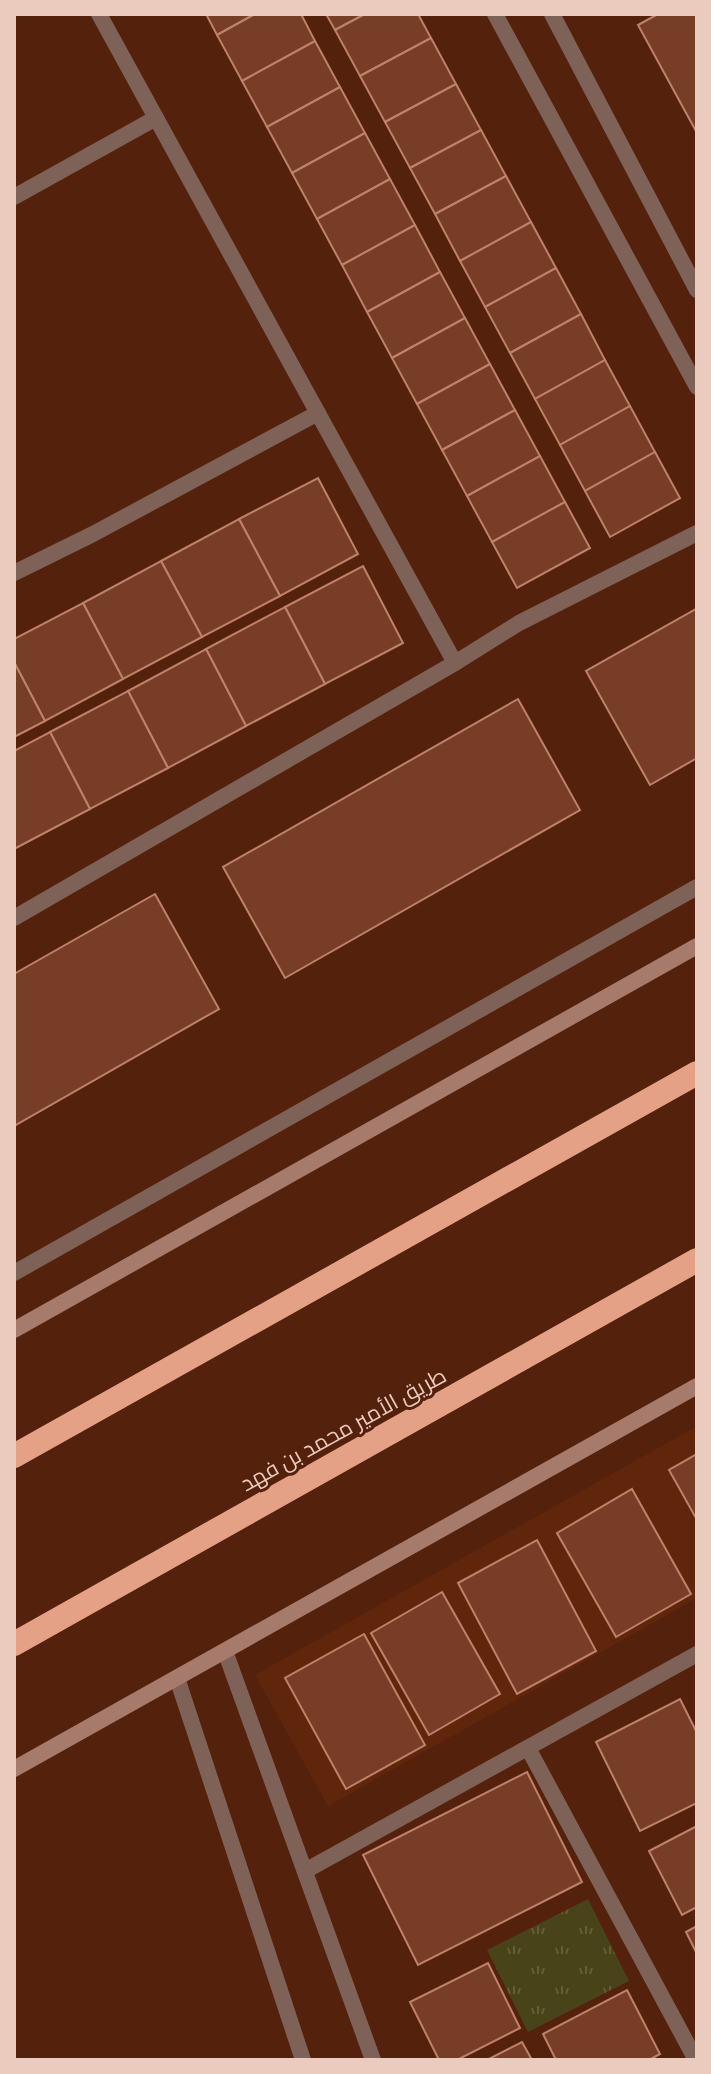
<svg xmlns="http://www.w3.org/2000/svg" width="711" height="2074" viewBox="0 0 711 2074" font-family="'PT Sans Narrow',Cairo,sans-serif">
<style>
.built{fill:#60260c}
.grass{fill:url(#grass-tufts)}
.building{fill:#783d26;stroke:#be826b;stroke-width:2}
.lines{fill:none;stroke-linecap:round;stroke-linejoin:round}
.street{stroke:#7e6257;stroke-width:16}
.secondary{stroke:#a77b6b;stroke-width:16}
.highway{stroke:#e4a186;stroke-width:24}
.labels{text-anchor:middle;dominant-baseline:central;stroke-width:6;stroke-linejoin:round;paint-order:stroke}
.street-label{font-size:22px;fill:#eccbbf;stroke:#54210c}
</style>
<defs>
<pattern id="grass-tufts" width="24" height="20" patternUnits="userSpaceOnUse" patternTransform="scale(2)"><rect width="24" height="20" fill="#494319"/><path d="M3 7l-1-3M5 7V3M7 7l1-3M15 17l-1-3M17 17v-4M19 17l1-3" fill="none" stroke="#635d39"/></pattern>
</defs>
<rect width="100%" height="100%" fill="#54210c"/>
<polygon class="built" points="697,1426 697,1598 328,1806 255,1675"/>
<polygon class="grass" points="588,1899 629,1981 528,2032 487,1950"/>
<g class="building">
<polygon points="206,14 255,14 217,35"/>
<polygon points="255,14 301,14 315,41 242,81 217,35"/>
<polygon points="326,14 365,14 335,30"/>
<polygon points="365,14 418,14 431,38 360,76 335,30"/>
<polygon points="658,14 697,14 697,133 638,25"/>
<polygon points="431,38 456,84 385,122 360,76"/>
<polygon points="315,41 340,87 267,127 242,81"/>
<polygon points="456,84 481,130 410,168 385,122"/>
<polygon points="340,87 365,133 292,173 267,127"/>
<polygon points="481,130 506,176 435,214 410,168"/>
<polygon points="365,133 390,179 317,219 292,173"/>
<polygon points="506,176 531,222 460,261 435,214"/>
<polygon points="390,179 415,225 342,265 317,219"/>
<polygon points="531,222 556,268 485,307 460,261"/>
<polygon points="415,225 440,272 367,312 342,265"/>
<polygon points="556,268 581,314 510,353 485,307"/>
<polygon points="440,272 465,318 392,358 367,312"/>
<polygon points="581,314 605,360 535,399 510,353"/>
<polygon points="465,318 490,364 417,404 392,358"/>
<polygon points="605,360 630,406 560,445 535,399"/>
<polygon points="490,364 515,410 442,450 417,404"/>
<polygon points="630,406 655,452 585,491 560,445"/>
<polygon points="515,410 540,456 467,496 442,450"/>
<polygon points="655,452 680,498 610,537 585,491"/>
<polygon points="540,456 565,502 492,542 467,496"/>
<polygon points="318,478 358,554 280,596 239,519"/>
<polygon points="565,502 590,548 517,588 492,542"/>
<polygon points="239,519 280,596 202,637 161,561"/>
<polygon points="161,561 202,637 123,679 83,603"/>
<polygon points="363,566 403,643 325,684 285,607"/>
<polygon points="83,603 123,679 45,721 14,662 14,639"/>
<polygon points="285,607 325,684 246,726 206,649"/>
<polygon points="696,609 697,758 650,785 586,671"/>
<polygon points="206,649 246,726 168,768 128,691"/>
<polygon points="14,662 45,721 14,737"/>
<polygon points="128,691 168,768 90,809 50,732"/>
<polygon points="518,699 580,810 285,978 223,867"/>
<polygon points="50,732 90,809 14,849 14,751"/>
<polygon points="155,894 219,1009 14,1126 14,974"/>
<polygon points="697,1454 697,1520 669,1470"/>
<polygon points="632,1489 691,1594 616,1637 557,1533"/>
<polygon points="537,1540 596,1651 517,1694 458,1583"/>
<polygon points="442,1592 500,1694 429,1735 371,1633"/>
<polygon points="364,1634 425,1745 346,1789 285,1678"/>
<polygon points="680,1699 697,1733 697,1803 640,1831 596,1742"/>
<polygon points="527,1772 582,1882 418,1965 363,1855"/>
<polygon points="697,1826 697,1907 682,1915 649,1851"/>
<polygon points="697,1926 697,1954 686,1932"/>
<polygon points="488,1963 520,2028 457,2060 439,2060 410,2002"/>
<polygon points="627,1990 660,2054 649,2060 556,2060 543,2034"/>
<polygon points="522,2042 532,2060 487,2060"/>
</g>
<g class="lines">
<g class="street">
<polyline points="99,14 455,663 519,623 697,533"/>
<polyline points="495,14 697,387"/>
<polyline points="552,14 697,290"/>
<polyline points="14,197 156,118"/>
<polyline points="14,573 93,534 318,413"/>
<polyline points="14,918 455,663"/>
<polyline points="14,1273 697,887"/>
<polyline points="225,1651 373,2060"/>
<polyline points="177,1678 303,2060"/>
<polyline points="528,1748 696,2060"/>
<polyline points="305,1871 697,1654"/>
</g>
<g class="secondary">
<polyline points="14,1330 697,946"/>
<polyline points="14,1769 697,1386"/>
</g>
<g class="highway">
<polyline points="14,1456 697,1073"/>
<polyline points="14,1644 697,1260"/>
</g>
</g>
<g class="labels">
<g class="street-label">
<text transform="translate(343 1429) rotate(-29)">طريق الأمير محمد بن فهد</text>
</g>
</g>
<rect width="711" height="2074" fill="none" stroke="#eccbbf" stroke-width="32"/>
</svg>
